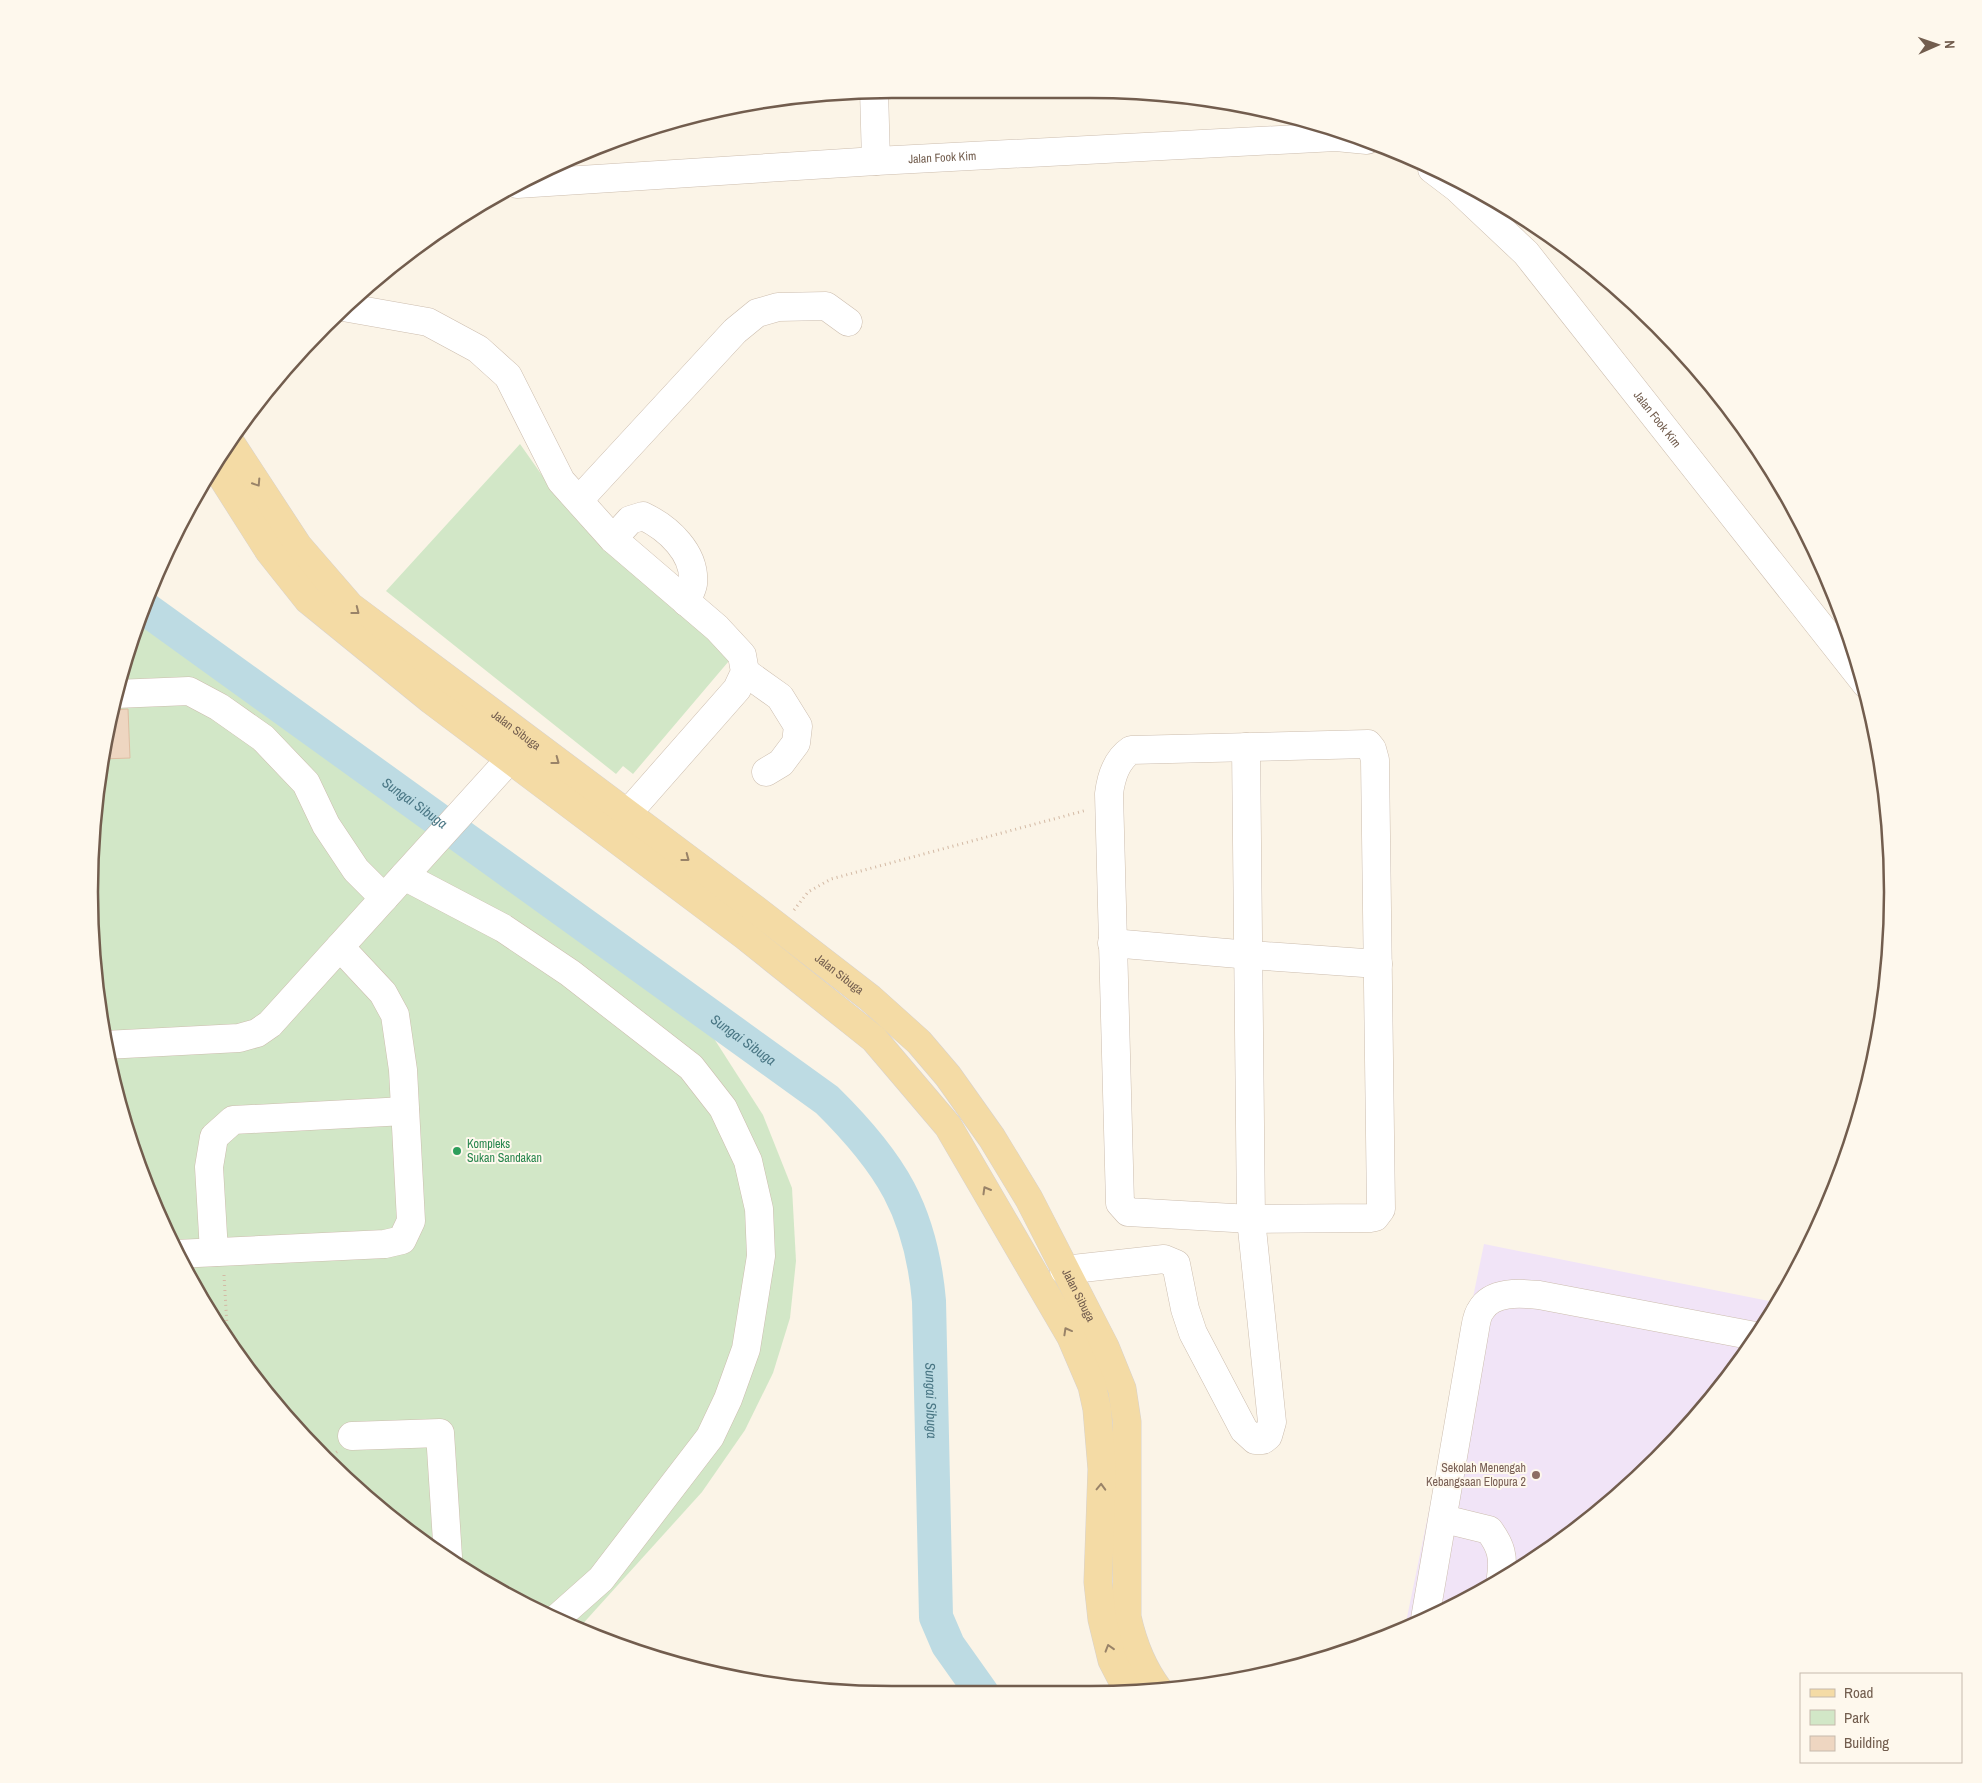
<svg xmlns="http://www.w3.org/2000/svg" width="1982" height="1783" viewBox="0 0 1982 1783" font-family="'Archivo Narrow',sans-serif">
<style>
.education{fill:#f1e4f7}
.green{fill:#d2e7c7}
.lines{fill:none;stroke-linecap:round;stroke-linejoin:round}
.river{stroke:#bddbe3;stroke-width:34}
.building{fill:#eed6c1;stroke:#dfbea3}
.minor-casing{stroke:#ccbdae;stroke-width:29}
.major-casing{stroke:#d8d2cd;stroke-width:29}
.path{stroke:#d3b9a4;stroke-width:3;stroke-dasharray:1 4;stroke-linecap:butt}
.minor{stroke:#fff;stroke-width:28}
.major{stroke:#f4dba5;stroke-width:28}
.oneway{stroke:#998368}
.leisure-dot{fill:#2e9e5b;stroke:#fef8ed;stroke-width:2}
.education-dot{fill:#8d6e63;stroke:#fef8ed;stroke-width:2}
.labels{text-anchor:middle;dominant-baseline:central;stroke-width:4;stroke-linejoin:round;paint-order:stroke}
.street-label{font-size:12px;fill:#725d4e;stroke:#fef8ed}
.leisure-label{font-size:12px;fill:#27864d;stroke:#fef8ed;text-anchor:start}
.education-label{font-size:12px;fill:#785e54;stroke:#fef8ed;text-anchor:end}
.water-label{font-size:14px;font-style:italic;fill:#497684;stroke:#fef8ed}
.rim{fill:none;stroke:#725d4e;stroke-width:2.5}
</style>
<rect width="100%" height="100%" fill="#fbf4e7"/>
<polygon class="education" points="1484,1244 1779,1303 1694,1421 1579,1529 1445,1612 1405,1627"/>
<g class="green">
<polygon points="520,444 558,498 734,655 633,774 623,766 616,774 386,591"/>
<polygon points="137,620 713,1037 763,1115 792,1188 796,1261 790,1318 773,1373 745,1430 702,1492 579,1628 537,1612 403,1529 288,1421 224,1337 172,1247 116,1099 96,997 89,892 104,735"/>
</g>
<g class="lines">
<path class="river" id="s1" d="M 143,607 L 827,1100 C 891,1163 921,1211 929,1301 L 936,1617 L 948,1645 L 982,1693"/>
</g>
<polygon class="building" points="128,709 130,758 102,759 104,735 111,710"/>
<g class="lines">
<g class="minor-casing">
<g id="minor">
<polyline points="874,90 876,161"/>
<path id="s2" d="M 1432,169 L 1457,188 L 1526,253 L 1866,684"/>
<path id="s3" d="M 517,184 L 876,161 L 1336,137 L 1367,140"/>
<polyline points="343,307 428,322 478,349 508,376 561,481 613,539 717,628 742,655 745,672 737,689 627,814"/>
<polyline points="579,500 735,331 757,313 778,307 826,306 848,322"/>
<path d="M 613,539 L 630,520 L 643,516 C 668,528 696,553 693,584 C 692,590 688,597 686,602"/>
<polyline points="745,672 780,697 798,726 796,743 781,763 766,772"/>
<polyline points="115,694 189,691 219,707 263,738 306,783 326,825 356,870 384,898"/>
<path d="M 1368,744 L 1372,749 L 1375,760 L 1381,1209 L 1375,1217 L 1370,1218 L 1251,1219 L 1128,1212 L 1120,1203 L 1109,794 C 1111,777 1116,760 1131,750 Z"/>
<polyline points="404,876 503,928 570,973 691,1067 723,1108 748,1161 759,1209 761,1256 746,1349 728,1399 710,1437 601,1579 556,1619"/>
<polyline points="1112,943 1250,955 1378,964"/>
<polyline points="105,1045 239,1038 257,1033 270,1024 510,759"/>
<polyline points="214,1252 209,1167 214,1137 233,1120 405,1111"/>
<polyline points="176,1254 385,1244 402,1240 411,1221 403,1070 395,1015 383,993 340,947"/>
<polyline points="1064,1270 1164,1259 1176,1264 1185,1309 1193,1333 1244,1430 1255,1440 1263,1440 1268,1436 1272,1422 1251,1219 1246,747"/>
<polyline points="352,1436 440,1433 448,1557"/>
<path d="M 1444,1519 L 1489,1530 C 1501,1546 1504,1557 1501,1577"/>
<path d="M 1425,1619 L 1475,1329 C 1476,1323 1477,1315 1481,1310 C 1492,1291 1520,1293 1539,1295 L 1755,1336"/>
</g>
</g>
<g class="major-casing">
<g id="major">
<path id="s4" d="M 230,442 L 298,546 L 350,606 L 755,909 L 870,998 L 919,1042 L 948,1076 L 992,1138 L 1029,1199 L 1105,1347 L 1122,1389 L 1127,1422 L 1127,1617 C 1133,1644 1142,1668 1159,1690"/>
<polyline points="215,466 269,551 308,600 431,700 745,936 874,1039 948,1126 1071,1337 1092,1386 1097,1409 1102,1469 1098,1582 1102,1619 1112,1660 1129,1693"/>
</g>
</g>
<g class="path">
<polyline points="794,910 808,892 831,879 1087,810"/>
<polyline points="224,1275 228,1343"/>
<polyline points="328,1458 338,1451"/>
</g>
<use href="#minor" class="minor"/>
<use href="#major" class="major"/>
</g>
<defs><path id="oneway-chevron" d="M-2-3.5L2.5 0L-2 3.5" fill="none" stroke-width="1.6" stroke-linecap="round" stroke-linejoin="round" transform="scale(1.25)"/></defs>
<g class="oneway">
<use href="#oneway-chevron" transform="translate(257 483) rotate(57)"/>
<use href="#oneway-chevron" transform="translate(356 611) rotate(38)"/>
<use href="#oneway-chevron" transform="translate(556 761) rotate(37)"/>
<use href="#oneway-chevron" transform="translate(686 858) rotate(37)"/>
<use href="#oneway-chevron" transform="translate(986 1190) rotate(-120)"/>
<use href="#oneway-chevron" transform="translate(1067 1331) rotate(-119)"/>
<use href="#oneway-chevron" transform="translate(1101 1487) rotate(-88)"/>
<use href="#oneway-chevron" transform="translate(1109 1648) rotate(-107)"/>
</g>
<circle class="leisure-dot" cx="457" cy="1151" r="5"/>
<circle class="education-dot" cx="1536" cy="1475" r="5"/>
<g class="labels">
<g class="street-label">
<text stroke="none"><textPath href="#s3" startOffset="426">Jalan Fook Kim</textPath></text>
<text stroke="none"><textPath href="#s2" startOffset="338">Jalan Fook Kim</textPath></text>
<text stroke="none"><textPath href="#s4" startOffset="411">Jalan Sibuga</textPath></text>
<text stroke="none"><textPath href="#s4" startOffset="816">Jalan Sibuga</textPath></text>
<text stroke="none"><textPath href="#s4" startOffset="1221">Jalan Sibuga</textPath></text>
</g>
<g class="leisure-label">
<text x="467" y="1144">Kompleks<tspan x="467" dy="14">Sukan Sandakan</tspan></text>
</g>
<g class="education-label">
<text x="1526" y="1468">Sekolah Menengah<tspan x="1526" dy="14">Kebangsaan Elopura 2</tspan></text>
</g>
<g class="water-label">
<text stroke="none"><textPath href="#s1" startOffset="335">Sungai Sibuga</textPath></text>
<text stroke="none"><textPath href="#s1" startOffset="740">Sungai Sibuga</textPath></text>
<text stroke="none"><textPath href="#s1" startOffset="1174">Sungai Sibuga</textPath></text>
</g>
</g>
<path d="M0 0H1982V1783H0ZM892 98H1090A794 794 0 0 1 1884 892V892A794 794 0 0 1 1090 1686H892A794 794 0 0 1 98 892V892A794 794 0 0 1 892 98Z" fill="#fef8ed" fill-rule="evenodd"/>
<path class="rim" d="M892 98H1090A794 794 0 0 1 1884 892V892A794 794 0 0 1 1090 1686H892A794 794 0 0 1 98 892V892A794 794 0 0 1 892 98Z"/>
<rect x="1800" y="1673" width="162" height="90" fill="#fef8ed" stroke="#c6baad"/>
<rect x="1810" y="1689" width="25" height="8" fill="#f4dba5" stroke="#c6baad"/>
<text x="1844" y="1698" font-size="15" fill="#725d4e">Road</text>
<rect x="1810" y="1710" width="25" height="15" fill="#d2e7c7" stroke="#c6baad"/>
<text x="1844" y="1723" font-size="15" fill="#725d4e">Park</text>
<rect x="1810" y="1736" width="25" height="15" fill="#eed6c1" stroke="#c6baad"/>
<text x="1844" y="1748" font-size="15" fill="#725d4e">Building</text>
<g transform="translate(1937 45) rotate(88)" stroke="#fef8ed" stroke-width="4" paint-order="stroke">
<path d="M0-4L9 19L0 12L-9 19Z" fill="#725d4e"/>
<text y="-8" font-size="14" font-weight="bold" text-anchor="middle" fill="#725d4e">N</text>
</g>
</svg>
